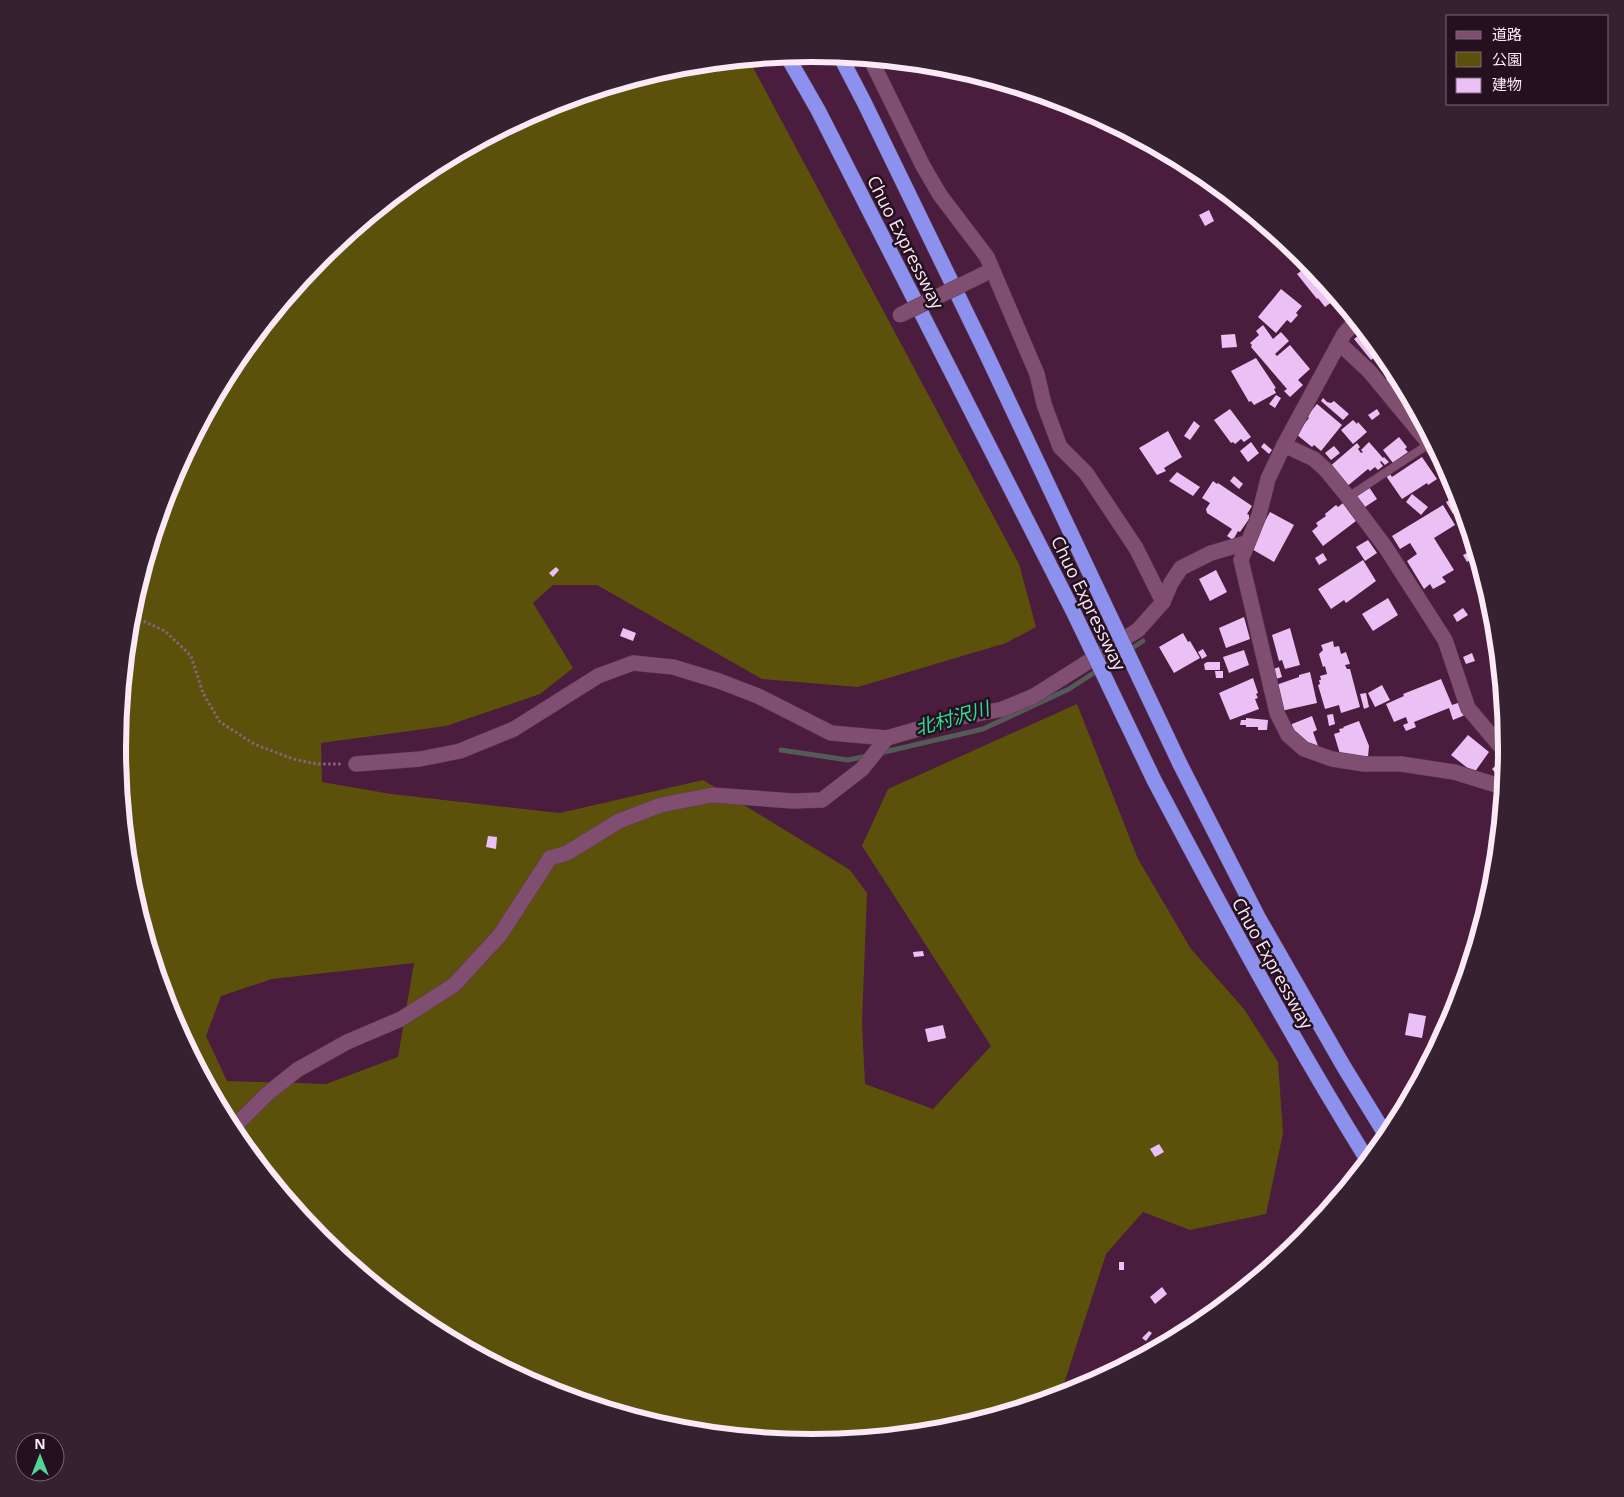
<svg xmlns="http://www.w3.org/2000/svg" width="1624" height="1497" viewBox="0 0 1624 1497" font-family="'Open Sans','Noto Sans JP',sans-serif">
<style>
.green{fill:#5c510a;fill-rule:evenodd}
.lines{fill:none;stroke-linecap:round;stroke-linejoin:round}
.stream{stroke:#535a57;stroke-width:5}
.building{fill:#ebc1f5}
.lane-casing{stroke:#5f3a55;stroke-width:9}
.street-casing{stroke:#5f3a55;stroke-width:16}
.highway-casing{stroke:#5f3a55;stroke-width:16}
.path{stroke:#87637d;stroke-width:3;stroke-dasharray:2.5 2.5;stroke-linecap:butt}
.lane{stroke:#804e70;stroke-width:8}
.street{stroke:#804e70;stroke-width:15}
.highway{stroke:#8c91ed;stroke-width:15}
.street-bridge-casing{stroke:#5f3a55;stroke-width:16;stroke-linecap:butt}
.highway-bridge-casing{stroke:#5f3a55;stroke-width:16;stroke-linecap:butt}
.street-bridge{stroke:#804e70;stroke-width:15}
.highway-bridge{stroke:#8c91ed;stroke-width:15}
.labels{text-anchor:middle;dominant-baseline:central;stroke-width:5;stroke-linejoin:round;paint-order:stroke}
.street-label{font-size:18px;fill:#fbe9f5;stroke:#24101e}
.water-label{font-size:19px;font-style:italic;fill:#27e398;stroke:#24101e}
.rim{fill:none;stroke:#fbe9f5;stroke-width:6}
</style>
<rect width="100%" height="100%" fill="#4a1c3d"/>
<path class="green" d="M 749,60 L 1019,564 L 1036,627 L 1006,643 L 858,687 L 762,679 L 597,585 L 553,585 L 533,603 L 573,668 L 540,694 L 446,726 L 321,743 L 322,782 L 391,794 L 560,813 L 703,780 L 850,870 L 867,893 L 862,1023 L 865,1084 L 933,1109 L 991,1046 L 862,846 L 888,789 L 1077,704 L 1138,859 L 1191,949 L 1244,1009 L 1278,1062 L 1283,1133 L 1266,1214 L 1190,1230 L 1143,1212 L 1106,1254 L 1060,1396 L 947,1430 L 812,1443 L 676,1430 L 546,1390 L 426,1326 L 321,1240 L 234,1134 L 170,1014 L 131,884 L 117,748 L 131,613 L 170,482 L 234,362 L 321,257 L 426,171 L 546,107 L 677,67 ZM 414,963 L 398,1057 L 326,1084 L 227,1081 L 206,1036 L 221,996 L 272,979 Z"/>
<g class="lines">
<g class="stream">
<polyline points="781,750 848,760 867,756"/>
<polyline points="880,753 983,729 1069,689 1143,641"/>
</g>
</g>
<g class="building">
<polygon points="1209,210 1214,221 1205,226 1199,215"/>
<polygon points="1302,257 1337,298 1325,307 1318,298 1317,299 1297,274 1308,266 1305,264 1304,265 1299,259"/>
<polygon points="1281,289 1302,306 1296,313 1298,315 1291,323 1287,320 1276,333 1258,317"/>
<polygon points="1263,325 1273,339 1281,332 1289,341 1275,354 1277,356 1290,345 1310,369 1298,380 1303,385 1290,397 1284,391 1287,389 1251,347 1252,345 1250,343 1259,335 1256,331"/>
<polygon points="1363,332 1381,352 1371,360 1354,339"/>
<polygon points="1235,334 1237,347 1222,348 1221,335"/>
<polygon points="1256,358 1276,388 1274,389 1276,393 1254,405 1251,401 1249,402 1231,371"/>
<polygon points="1395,373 1406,394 1402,397 1398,390 1395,393 1386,379"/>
<polygon points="1276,395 1281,398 1275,408 1269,404"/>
<polygon points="1323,398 1327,402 1331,403 1334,401 1349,414 1343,420 1321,401"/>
<polygon points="1317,404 1342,425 1321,451 1314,445 1312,447 1296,434 1309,418 1307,416"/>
<polygon points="1230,409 1251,437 1244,442 1241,439 1235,444 1233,442 1231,443 1214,420"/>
<polygon points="1377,409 1380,414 1372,420 1368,415"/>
<polygon points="1353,420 1357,424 1358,422 1367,432 1353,444 1341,430"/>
<polygon points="1194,421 1200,426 1190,440 1184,436"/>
<polygon points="1168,431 1182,457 1164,468 1166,471 1157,475 1139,448"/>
<polygon points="1399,437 1407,447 1405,449 1408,452 1393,463 1383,450"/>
<polygon points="1251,442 1259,453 1248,462 1240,451"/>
<polygon points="1369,442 1383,458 1384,457 1389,462 1385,465 1381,461 1380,462 1383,466 1378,470 1375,467 1370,471 1368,469 1345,488 1328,468 1357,443 1360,447 1358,449 1361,453 1363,452 1361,450"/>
<polygon points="1264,443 1272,450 1269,454 1261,447"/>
<polygon points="1334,446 1340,453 1331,460 1325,453"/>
<polygon points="1422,457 1437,479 1428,485 1427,483 1402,499 1386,476 1390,474 1392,477"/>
<polygon points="1177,472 1200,487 1193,496 1169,481"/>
<polygon points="1234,476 1243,484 1239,489 1230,481"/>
<polygon points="1213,481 1217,484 1218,483 1252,506 1247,514 1249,515 1249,519 1240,532 1238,531 1233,540 1227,536 1232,529 1207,513 1206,509 1210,503 1202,498"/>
<polygon points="1369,487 1377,499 1362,509 1354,497"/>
<polygon points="1412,494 1428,507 1421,515 1406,502"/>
<polygon points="1458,495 1462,508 1453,514 1446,502"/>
<polygon points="1343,503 1356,521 1323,546 1312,531 1318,526 1316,523 1326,516 1325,514 1336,505 1338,507"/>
<polygon points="1443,505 1455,525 1434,538 1454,570 1442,577 1446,582 1433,589 1430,584 1424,589 1407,561 1417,554 1410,543 1400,549 1392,536"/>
<polygon points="1270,512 1294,525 1274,562 1250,548"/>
<polygon points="1368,540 1377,553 1365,561 1356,547"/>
<polygon points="1469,552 1473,558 1467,562 1463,555"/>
<polygon points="1323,553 1327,560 1319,565 1315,558"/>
<polygon points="1363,560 1376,581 1346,603 1344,600 1331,609 1318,589"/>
<polygon points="556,567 559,570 553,577 549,573"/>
<polygon points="1216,570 1227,592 1210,601 1199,579"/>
<polygon points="1488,596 1493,613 1494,618 1488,618"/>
<polygon points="1388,598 1398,615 1373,631 1362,614"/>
<polygon points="1463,608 1468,615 1457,622 1453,615"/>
<polygon points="1244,617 1250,639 1226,648 1219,628"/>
<polygon points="623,628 636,633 633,641 620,636"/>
<polygon points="1290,628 1300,665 1285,669 1282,660 1279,661 1272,635"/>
<polygon points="1183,633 1188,642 1190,641 1200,658 1174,673 1159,647"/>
<polygon points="1333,641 1334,647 1339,646 1341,654 1346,652 1350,664 1345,665 1347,669 1350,669 1360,707 1341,713 1339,705 1325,709 1318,685 1320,684 1319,680 1321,680 1320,676 1327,674 1325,666 1323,667 1319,654 1323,650 1321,645"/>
<polygon points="1203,649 1207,656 1202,659 1198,652"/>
<polygon points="1244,650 1249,665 1229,673 1223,657"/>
<polygon points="1472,653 1475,661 1466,664 1463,657"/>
<polygon points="1207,662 1220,662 1220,670 1205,670 1204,664"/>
<polygon points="1496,662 1498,662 1501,686 1496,686"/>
<polygon points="1279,667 1282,677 1273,680 1271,670"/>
<polygon points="1215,671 1223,671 1223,678 1216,678"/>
<polygon points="1310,672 1317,703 1281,711 1276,685 1299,677 1299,675"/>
<polygon points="1253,678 1258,693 1256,694 1258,698 1255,699 1259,709 1230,720 1219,693"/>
<polygon points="1441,679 1452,705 1458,703 1462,706 1465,715 1453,720 1449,708 1414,722 1416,727 1406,731 1403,725 1408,723 1406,717 1394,722 1386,704 1404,696 1403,694"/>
<polygon points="1382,685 1390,700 1375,707 1368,693"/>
<polygon points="1366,693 1369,707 1364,709 1360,694"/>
<polygon points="1500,704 1502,704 1505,729 1497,720"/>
<polygon points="1333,714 1335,724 1329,726 1327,715"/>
<polygon points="1312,716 1317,730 1313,732 1318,746 1313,747 1291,731 1292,724"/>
<polygon points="1246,718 1268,720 1267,730 1258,730 1258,727 1246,727 1246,725 1240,725 1241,720 1246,720"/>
<polygon points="1359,721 1369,746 1368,757 1340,754 1334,734 1340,732 1339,729 1344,728 1343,727"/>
<polygon points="1468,735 1489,752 1474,773 1451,755"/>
<polygon points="1504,758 1506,760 1504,780 1502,781 1492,769"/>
<polygon points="488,836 497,837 496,849 486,847"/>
<polygon points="923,951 924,956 914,957 913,952"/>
<polygon points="1409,1013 1426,1016 1422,1038 1405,1035"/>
<polygon points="943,1025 946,1038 928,1042 925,1029"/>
<polygon points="1159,1144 1164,1152 1155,1157 1150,1149"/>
<rect x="1119" y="1262" width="5" height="8"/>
<polygon points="1162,1287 1167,1294 1155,1304 1150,1297"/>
<polygon points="1149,1331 1152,1333 1146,1341 1142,1338"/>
</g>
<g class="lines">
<g class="lane-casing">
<polyline id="lane" points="1348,497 1429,444"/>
</g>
<g class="street-casing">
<g id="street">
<polyline points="871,60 923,166 940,195 987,257 1037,374 1044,404 1060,447 1086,473 1136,548 1163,602"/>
<polyline points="1356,321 1344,334 1284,445 1268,479 1259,515 1241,560 1277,713 1288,735 1304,749 1332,759 1364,764 1401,764 1454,772 1503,787"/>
<polyline points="1339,343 1369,371 1441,458"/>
<polyline points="1284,445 1314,459 1326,470 1348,497 1386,548 1445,640 1468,708 1506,753"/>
<polyline points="356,764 420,759 460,751 514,729 598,676 633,663 673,667 719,681 758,696 831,733 887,738 956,718 1003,709 1034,696 1138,630 1163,602 1171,583 1181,568 1211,553 1246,543"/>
<polyline points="232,1129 266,1095 297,1070 347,1042 401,1019 454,985 500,935 550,858 567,853 619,821 661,805 712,795 793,801 822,800 862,769 887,738"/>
</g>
</g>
<g class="highway-casing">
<g id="highway">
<polyline points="787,56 818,110 1073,611"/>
<polyline points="840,56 864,102 984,349 1101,597"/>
<polyline points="1180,764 1258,917 1344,1067 1387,1137"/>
<path d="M 1154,780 C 1222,909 1291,1037 1368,1161"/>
</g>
</g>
<polyline class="path" points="130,615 165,631 191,656 203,693 220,722 254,744 293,759 317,764 343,764"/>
<use href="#lane" class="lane"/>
<use href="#street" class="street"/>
<use href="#highway" class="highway"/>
<g class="street-bridge-casing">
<polyline id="street-bridge" points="900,315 986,273"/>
</g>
<g class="highway-bridge-casing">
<g id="highway-bridge">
<polyline points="1101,597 1180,764"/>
<polyline points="1073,611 1154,780"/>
</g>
</g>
<use href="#street-bridge" class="street-bridge"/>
<use href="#highway-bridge" class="highway-bridge"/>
</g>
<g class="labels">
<g class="street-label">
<text transform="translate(906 242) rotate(63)">Chuo Expressway</text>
<text transform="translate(1089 603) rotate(64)">Chuo Expressway</text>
<text transform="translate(1273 963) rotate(61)">Chuo Expressway</text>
</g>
<g class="water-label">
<text transform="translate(952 718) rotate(-16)">北村沢川</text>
</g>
</g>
<path d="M0 0H1624V1497H0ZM126 748a686 686 0 1 1 1372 0a686 686 0 1 1-1372 0Z" fill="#35212f" fill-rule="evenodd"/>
<path class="rim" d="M126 748a686 686 0 1 1 1372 0a686 686 0 1 1-1372 0Z"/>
<rect x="1446" y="15" width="162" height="90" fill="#24101e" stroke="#7a6774"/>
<rect x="1456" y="31" width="25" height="8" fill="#804e70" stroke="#7a6774"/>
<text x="1492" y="40" font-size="15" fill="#fbe9f5">道路</text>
<rect x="1456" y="52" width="25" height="15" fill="#5c510a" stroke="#7a6774"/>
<text x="1492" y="65" font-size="15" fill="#fbe9f5">公園</text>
<rect x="1456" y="78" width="25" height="15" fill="#ebc1f5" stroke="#7a6774"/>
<text x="1492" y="90" font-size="15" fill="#fbe9f5">建物</text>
<g transform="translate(40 1457)"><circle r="24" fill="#24101e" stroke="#7a6774"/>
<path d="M0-4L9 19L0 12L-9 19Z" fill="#53d396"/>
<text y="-8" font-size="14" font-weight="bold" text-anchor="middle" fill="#fbe9f5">N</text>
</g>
</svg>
